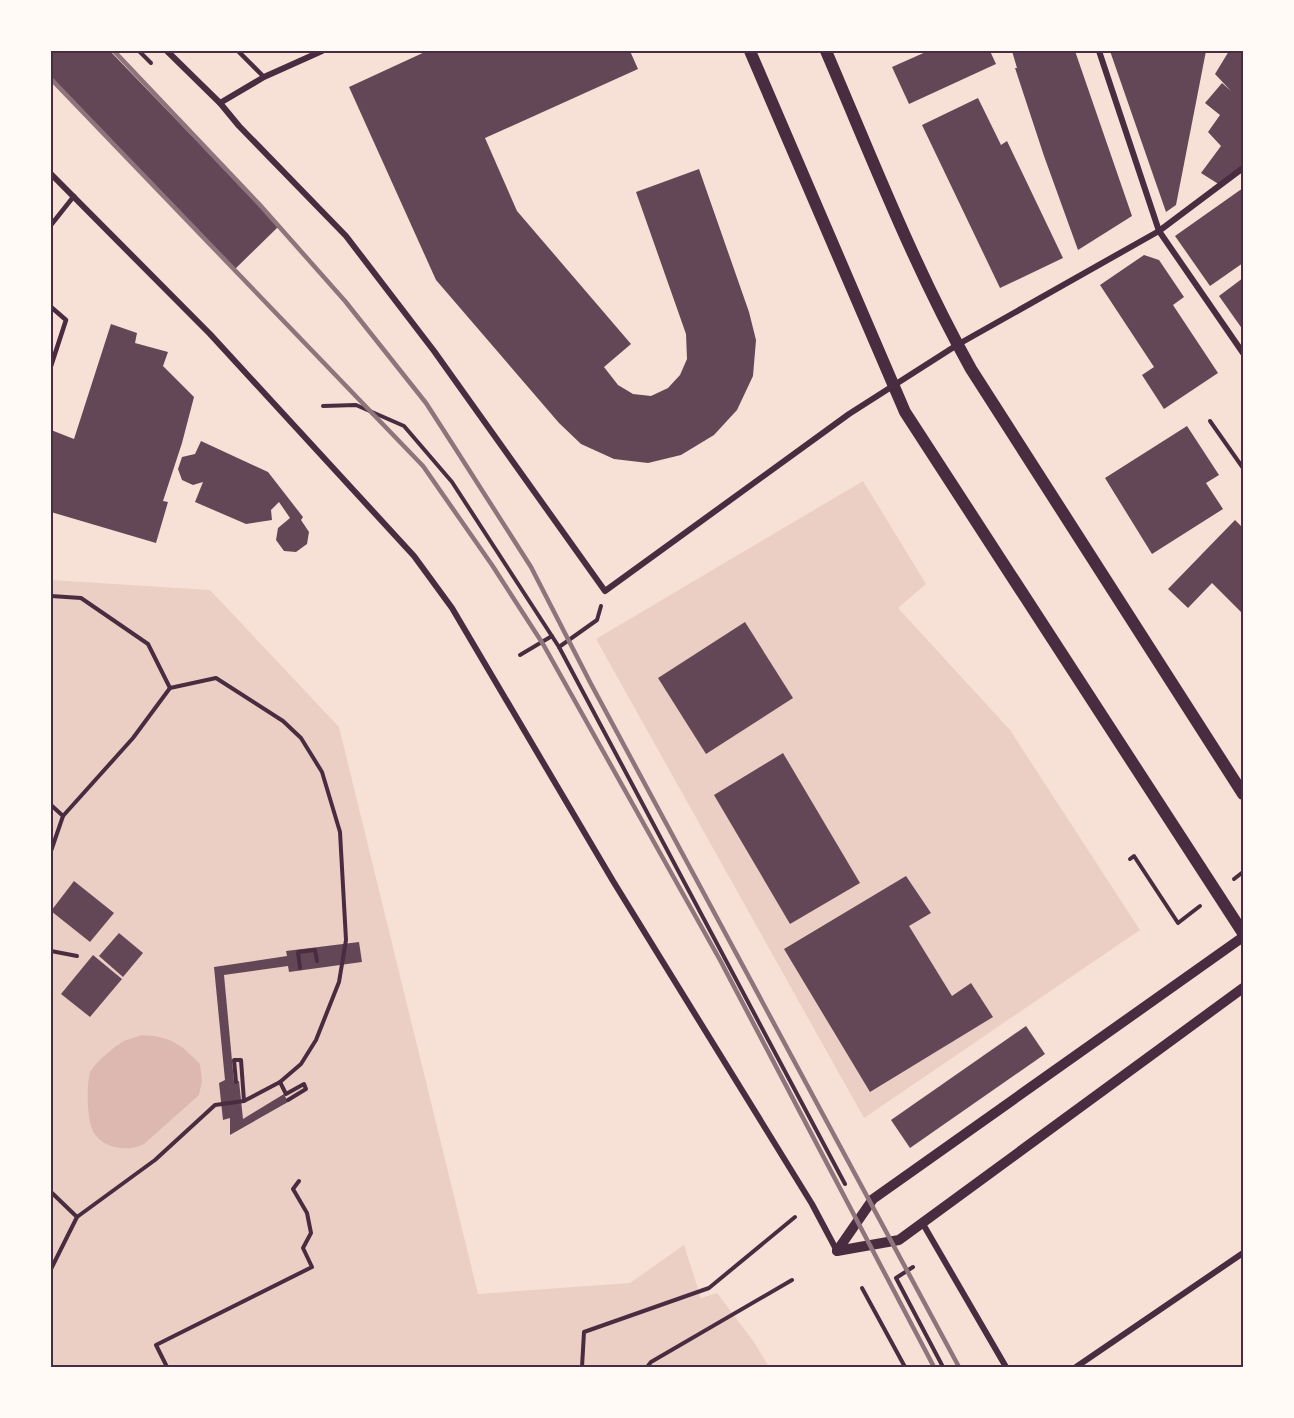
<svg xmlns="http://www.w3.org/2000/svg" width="1294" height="1418" viewBox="0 0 1294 1418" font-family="'Crimson Pro',serif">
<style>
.green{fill:#ebcfc5}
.water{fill:#dcb8b0}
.building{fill:#644757}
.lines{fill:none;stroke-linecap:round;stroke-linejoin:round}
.path{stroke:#4a2c40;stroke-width:4}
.service{stroke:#4a2c40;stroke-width:4.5}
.minor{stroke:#4a2c40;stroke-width:6}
.tertiary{stroke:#4a2c40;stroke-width:10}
.secondary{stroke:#4a2c40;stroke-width:12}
.rail{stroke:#8f747c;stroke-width:4.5}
.neatline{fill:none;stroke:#4a2c40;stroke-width:2}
</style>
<rect width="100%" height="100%" fill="#f7e1d7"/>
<g class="green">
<polygon points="863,481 926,584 898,608 1010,730 1140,930 864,1118 596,639"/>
<polygon points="51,580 210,590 339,727 478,1294 630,1283 684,1245 701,1298 717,1293 754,1342 769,1367 51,1367"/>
</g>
<path class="water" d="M 142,1035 C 172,1037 179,1043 200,1064 L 202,1081 L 199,1095 L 144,1144 C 129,1152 104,1149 94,1133 C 87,1122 86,1086 90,1073 C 93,1064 115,1046 124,1041 C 129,1039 136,1037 142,1035 Z"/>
<g class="building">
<polygon points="51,51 110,51 279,226 234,270 51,81"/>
<polygon points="427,51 630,51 638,69 485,138 517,211 631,344 604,367 618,385 633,394 651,396 668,388 680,375 687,359 686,334 636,192 699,169 749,312 756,340 753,376 737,410 714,435 681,455 648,463 614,459 581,444 559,423 436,280 349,87"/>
<polygon points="928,51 990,51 996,64 909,104 892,67"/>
<polygon points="1012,51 1075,51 1132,216 1078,250 1044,156 1015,68 1017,68"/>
<polygon points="1110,51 1206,51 1176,205 1166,212"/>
<polygon points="1229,51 1240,51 1243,54 1243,168 1220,185 1201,173 1221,146 1208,132 1220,115 1205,103 1222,83 1231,91 1215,74"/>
<polygon points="978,98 1001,145 1007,141 1063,258 1000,288 922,125"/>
<polygon points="1243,188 1243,263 1210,286 1175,236"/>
<polygon points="1144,255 1159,260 1184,297 1173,305 1218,373 1164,409 1142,375 1154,367 1100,285"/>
<polygon points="1243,278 1243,330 1219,296"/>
<polygon points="111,324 137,333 135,343 168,352 163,366 194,397 182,443 163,501 168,502 156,543 51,512 51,430 74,439"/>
<polygon points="1187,426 1219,475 1206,483 1223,509 1152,554 1105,478"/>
<polygon points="201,441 268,472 303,517 301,520 309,532 307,544 296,552 284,551 276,540 278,528 290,518 279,502 271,510 272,520 246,524 195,502 203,482 193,485 182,480 178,469 182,457 195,454"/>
<polygon points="1235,520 1243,528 1243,614 1212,583 1188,608 1168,589"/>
<polygon points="745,622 793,698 706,754 658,678"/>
<polygon points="783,753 860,883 790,924 714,795"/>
<polygon points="906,876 931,913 909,926 952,996 971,983 993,1017 870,1092 784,949"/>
<polygon points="74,881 114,913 90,942 51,911"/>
<polygon points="119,933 143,953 123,977 99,956"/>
<polygon points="359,942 362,962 289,972 288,966 224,975 234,1082 239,1081 243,1119 284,1094 288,1102 230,1135 230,1118 223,1120 219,1083 225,1080 214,967 287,956 286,951"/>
<polygon points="93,955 122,979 90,1017 61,994"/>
<polygon points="1026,1026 1045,1054 910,1148 891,1120"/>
</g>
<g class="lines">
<g class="path">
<polyline points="139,51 151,63"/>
<polyline points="323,406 356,405 404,426 452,482 559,647 845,1184"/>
<polyline points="1210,421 1243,468"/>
<polyline points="51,596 81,598 148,644 170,688"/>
<polyline points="559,647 597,620 601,606"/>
<polyline points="520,655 552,636"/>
<polyline points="51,805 63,816 51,851"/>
<polyline points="1130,859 1134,856 1178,923 1200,906"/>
<polyline points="1234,879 1243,872"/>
<polyline points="51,951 77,956"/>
<polyline points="300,968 298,952 315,950 317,961"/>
<polyline points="236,1082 234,1060 241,1060 244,1101"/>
<polyline points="280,1082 286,1094 304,1084 306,1089 288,1100"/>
<polyline points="51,1192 77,1217"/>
<polyline points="913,1267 896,1278 943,1367"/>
<polyline points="51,1269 77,1217 155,1160 215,1105 244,1101 280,1082 301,1064 316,1040 339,982 346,940 340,832 322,772 301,738 283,721 216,678 170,688 133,738 63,816"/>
<polyline points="862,1288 905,1367"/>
<polyline points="167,1367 156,1345 312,1267 303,1248 311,1233 307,1213 293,1189 299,1181"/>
<polyline points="582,1367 584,1332 709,1288 795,1217"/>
<polyline points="647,1367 651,1362 792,1280"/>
</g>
<g class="service">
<polyline points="238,51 264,77"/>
<polyline points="51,225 74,196"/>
<polyline points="51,307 66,320 51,366"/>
</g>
<g class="minor">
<polyline points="167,51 220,103 239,126 346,236 434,351 605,591 849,414 957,345 1159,231 1243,168"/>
<polyline points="1099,51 1159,231 1243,353"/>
<polyline points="220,103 264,77 322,51"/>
<polyline points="51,174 210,334 414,556 452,608 613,881 812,1204 837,1251"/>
<polyline points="923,1224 1006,1367"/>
<polyline points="1076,1367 1243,1253"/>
</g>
<g class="tertiary">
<polyline points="837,1251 873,1199 1243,937"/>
<polyline points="837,1251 899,1240 1243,988"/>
</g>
<g class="secondary">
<polyline points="750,51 905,412 1243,933"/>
<path d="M 826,51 C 872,158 914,267 971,369 L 1243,794"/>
</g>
<g class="rail">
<polyline points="114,51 260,205 345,301 426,403 455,448 531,567 591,684 959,1367"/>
<polyline points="51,79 423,466 492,565 543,644 720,960 934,1367"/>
</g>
</g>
<rect width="1294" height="1418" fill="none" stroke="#fffaf5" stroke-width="105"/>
<rect x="52" y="52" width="1190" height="1314" class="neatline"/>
</svg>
